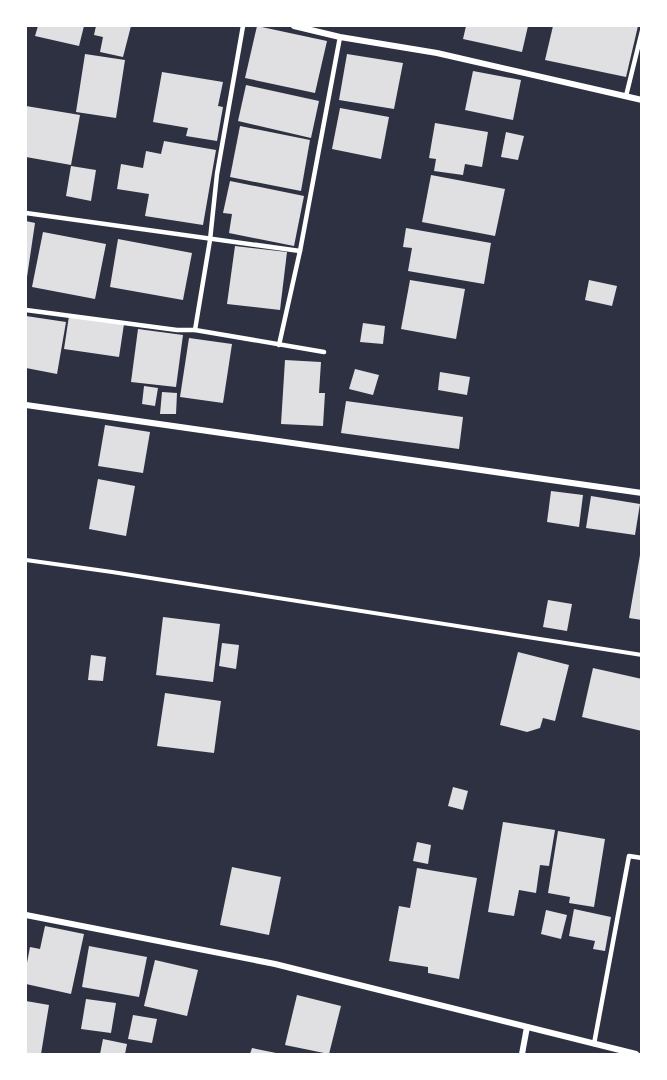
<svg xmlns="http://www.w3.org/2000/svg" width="667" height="1080" viewBox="0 0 667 1080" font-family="Commissioner,sans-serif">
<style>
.building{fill:#e0e0e3}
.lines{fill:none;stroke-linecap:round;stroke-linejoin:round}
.path{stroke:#fff;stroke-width:4}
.service{stroke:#fff;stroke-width:4.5}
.minor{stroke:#fff;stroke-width:6}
</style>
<rect width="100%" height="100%" fill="#2d3142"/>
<g class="building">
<polygon points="38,26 84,26 79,46 35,36"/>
<polygon points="96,26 131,26 123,57 100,52 103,37 94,35"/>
<polygon points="257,26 327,41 315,93 245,78"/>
<polygon points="466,26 528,26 522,52 463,39"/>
<polygon points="553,26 638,26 626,77 545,60"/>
<polygon points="85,54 125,60 116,118 76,112"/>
<polygon points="347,54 403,63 394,109 339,100"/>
<polygon points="473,71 521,80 513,120 465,110"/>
<polygon points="162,72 223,82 218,106 223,107 217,141 186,136 188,128 153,122"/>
<polygon points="246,85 319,101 311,138 238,121"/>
<polygon points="26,106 80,115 71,165 26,157"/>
<polygon points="340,108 389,117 381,159 332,149"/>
<polygon points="435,123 488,132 482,167 465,164 463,175 434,171 436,159 429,158"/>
<polygon points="240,126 310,140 301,191 230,177"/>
<polygon points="506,132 524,136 518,160 501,157"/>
<polygon points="164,141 216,150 203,225 145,216 149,194 117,189 121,164 143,168 146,151 161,154"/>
<polygon points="71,166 96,170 91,201 66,196"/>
<polygon points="431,175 505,189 495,236 422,222"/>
<polygon points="230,181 304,196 294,246 229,233 232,214 223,213"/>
<polygon points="26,221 35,223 27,277 26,277"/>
<polygon points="406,228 491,243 484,284 408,271 412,248 403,247"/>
<polygon points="43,232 106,244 95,299 32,287"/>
<polygon points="118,239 192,253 183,300 110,287"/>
<polygon points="235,246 287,252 280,310 227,304"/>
<polygon points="410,280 465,289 456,339 401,329"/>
<polygon points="589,280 617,286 612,306 585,300"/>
<polygon points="26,316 66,322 57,374 26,368"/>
<polygon points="69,316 124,324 119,357 64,349"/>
<polygon points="363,323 385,326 383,344 360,342"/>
<polygon points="138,329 183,335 176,387 131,382"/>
<polygon points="189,338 232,344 223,403 180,397"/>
<polygon points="285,360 321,362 319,393 325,393 323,426 281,424"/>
<polygon points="355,369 379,375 373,395 349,389"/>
<polygon points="440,372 470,377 467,395 438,390"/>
<polygon points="144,386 158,388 155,406 142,404"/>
<polygon points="162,392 177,393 176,414 160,414"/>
<polygon points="346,401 463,417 459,449 341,433"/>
<polygon points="105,425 150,432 143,473 98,466"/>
<polygon points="98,479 135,486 126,536 89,529"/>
<polygon points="551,491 583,495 579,527 547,522"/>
<polygon points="591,496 640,504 635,535 586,528"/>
<polygon points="640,555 642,555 642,620 629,618"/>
<polygon points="548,600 572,604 567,631 543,627"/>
<polygon points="163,617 220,624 213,682 156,675"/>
<polygon points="222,643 239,645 236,669 219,666"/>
<polygon points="518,652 569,665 555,721 543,718 540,728 527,732 500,725"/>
<polygon points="91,655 106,657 103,681 88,680"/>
<polygon points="593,668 642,679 642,731 582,717"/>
<polygon points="165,693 221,701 214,753 157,746"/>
<polygon points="453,787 468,791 463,810 448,806"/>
<polygon points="503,822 555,830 549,866 540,865 536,893 519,890 514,916 488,912"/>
<polygon points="558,831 605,839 594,907 569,903 570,897 548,893"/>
<polygon points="417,842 431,845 428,864 413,861"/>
<polygon points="232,867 281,877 269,935 220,925"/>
<polygon points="417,868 477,878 459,979 428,973 428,967 389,961 399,906 410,908"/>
<polygon points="574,909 611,917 605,951 593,949 595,941 569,936"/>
<polygon points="546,910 567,915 561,939 541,934"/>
<polygon points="45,926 84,934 71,994 26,984 26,968 30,947 40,949"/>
<polygon points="89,946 147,957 139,997 82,987"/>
<polygon points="155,960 198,970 187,1016 144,1006"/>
<polygon points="297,995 341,1006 329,1054 285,1045"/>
<polygon points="86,999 116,1003 111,1033 81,1029"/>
<polygon points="26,1001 49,1005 41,1054 26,1054"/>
<polygon points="133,1015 157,1019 152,1043 128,1039"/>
<polygon points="103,1039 127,1044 125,1054 100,1054"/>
<polygon points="252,1048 276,1053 276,1054 250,1054"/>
</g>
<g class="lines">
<polyline class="path" points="26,560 112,572 642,655"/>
<g class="service">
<polyline points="626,96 642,31"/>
<polyline points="26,213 300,251"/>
<polyline points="26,310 177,330 195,330 324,352"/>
<polyline points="195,330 210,240 217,174 243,26"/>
<polyline points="279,345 300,251 340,37"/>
<polyline points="594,1044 629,856 642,858"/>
</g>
<g class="minor">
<polyline points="294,26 340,37 437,53 642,100"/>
<polyline points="26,405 642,493"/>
<polyline points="26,915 275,964 636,1054"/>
<polyline points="522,1054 527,1027"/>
</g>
</g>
<rect width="667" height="1080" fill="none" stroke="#ffffff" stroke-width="54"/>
</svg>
